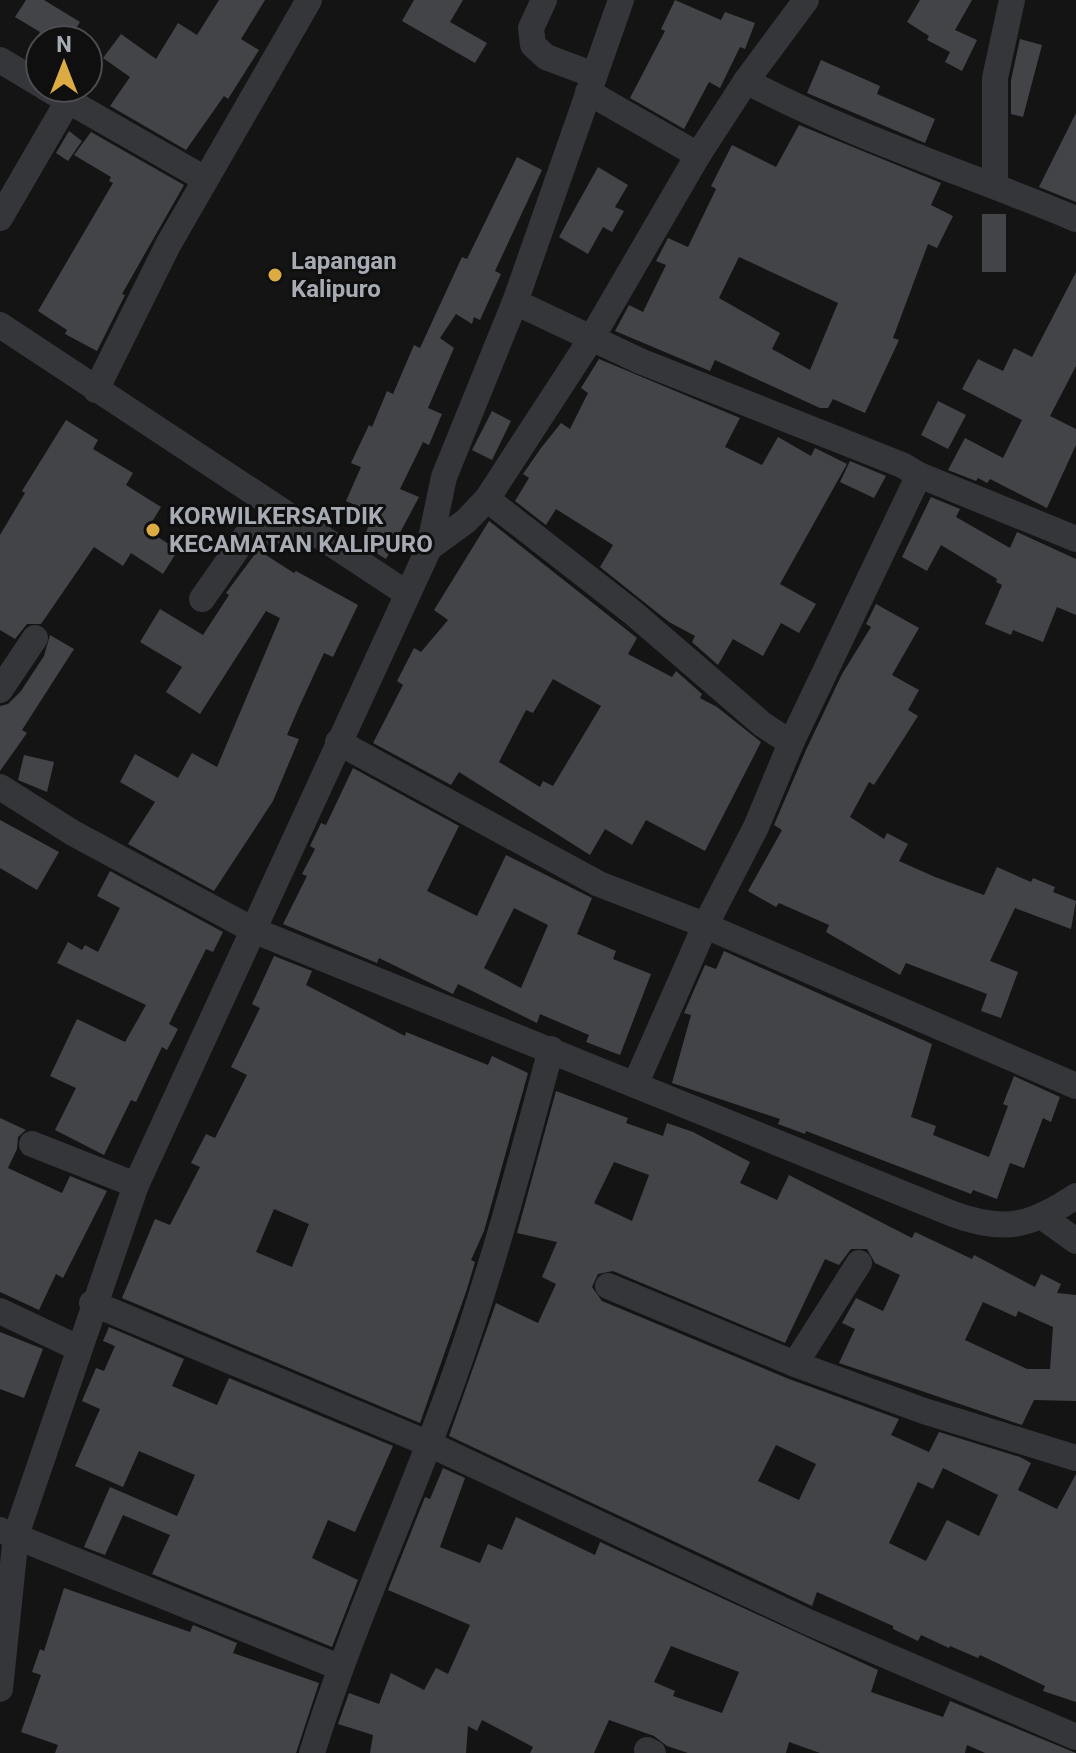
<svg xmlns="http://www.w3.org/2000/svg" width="1076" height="1753" viewBox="0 0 1076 1753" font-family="Roboto,sans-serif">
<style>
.building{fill:#434448;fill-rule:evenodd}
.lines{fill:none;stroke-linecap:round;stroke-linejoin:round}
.minor{stroke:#35363a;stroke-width:26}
.poi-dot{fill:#ddab44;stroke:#0f0f10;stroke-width:3}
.labels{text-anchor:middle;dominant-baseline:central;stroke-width:6;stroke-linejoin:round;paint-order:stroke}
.poi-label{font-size:24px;font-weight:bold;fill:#a7abb4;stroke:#0f0f10;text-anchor:start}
</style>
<rect width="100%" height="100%" fill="#141415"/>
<g class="building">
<polygon points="26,0 44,0 80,22 69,40 35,40 40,32 15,17"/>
<polygon points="219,0 265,0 241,39 259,50 228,99 224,96 186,150 110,106 130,77 103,58 121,34 156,59 178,23 197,35"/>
<polygon points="414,0 463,0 450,22 487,43 475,63 402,21"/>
<polygon points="675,0 721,20 725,12 755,23 745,49 740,47 720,88 709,82 684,129 630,98 665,31 661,29"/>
<polygon points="920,0 972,0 955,30 977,40 962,71 945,62 950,52 927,40 929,36 907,22"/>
<polygon points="1020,39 1042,45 1023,117 1011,114 1011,80"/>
<polygon points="821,60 880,86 877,94 935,119 925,143 807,93"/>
<polygon points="1076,113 1076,202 1039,187"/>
<path d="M 799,125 L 941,183 L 931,205 L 953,216 L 937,248 L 928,244 L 893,338 L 899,340 L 865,413 L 833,399 L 828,408 L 820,408 L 715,360 L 710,371 L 615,331 L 629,305 L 643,312 L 666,265 L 656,261 L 668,238 L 688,247 L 716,189 L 711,186 L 732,145 L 776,167 ZM 739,257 L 838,303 L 810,370 L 772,349 L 780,333 L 719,298 Z"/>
<polygon points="69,131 82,141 68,161 56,153"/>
<polygon points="91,132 184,185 122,294 125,295 97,351 65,334 67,330 38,311 113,183 109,181 111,177 74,155"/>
<polygon points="517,157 542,170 495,271 501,274 480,320 474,317 472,324 456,314 440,338 454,348 428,408 442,414 429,445 423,442 400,489 419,497 386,559 361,544 374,513 346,501 361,467 351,463 369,425 372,427 387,391 393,394 414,345 420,348 462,257 467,259"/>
<polygon points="598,167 628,185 615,207 624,211 612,232 603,227 588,254 559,237"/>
<rect x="982" y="214" width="24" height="58"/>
<polygon points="1076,272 1076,366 1050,416 1076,429 1076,445 1047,508 990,479 987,483 978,478 976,481 948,470 965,438 1003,458 1022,420 962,389 978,359 1003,371 1014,348 1032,357"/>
<polygon points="599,359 740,418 725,447 762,465 778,437 811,456 815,448 847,464 780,584 816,604 799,633 781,623 763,656 733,639 718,665 692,642 695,636 669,622 600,567 613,545 556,509 546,525 515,501 529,478 523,474 541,448 561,423 570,429 588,393 581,388"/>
<polygon points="938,401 966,415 948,449 921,435"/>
<polygon points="492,411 511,421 492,460 472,450"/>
<polygon points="66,420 98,440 93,449 133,473 126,485 161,507 147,530 178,550 163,574 131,553 123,566 94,547 41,624 27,624 15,639 0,630 0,535 25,493 22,491"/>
<polygon points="850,461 886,476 874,498 840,482"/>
<polygon points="931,497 960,509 956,517 1010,548 1017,532 1076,559 1076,615 1057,607 1043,642 1013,630 1011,635 985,624 1002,585 996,582 997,579 941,545 927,571 902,557"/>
<path d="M 489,521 L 637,638 L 628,654 L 672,677 L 676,671 L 702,694 L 700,698 L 717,707 L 761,742 L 705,851 L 646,820 L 632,845 L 605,829 L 590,855 L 459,772 L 451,785 L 373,743 L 403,685 L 397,681 L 414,648 L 421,652 L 448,620 L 434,610 ZM 553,679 L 601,706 L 553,786 L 543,781 L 540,787 L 499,762 L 526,710 L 533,713 Z"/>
<polygon points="258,550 294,573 296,571 358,605 333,657 324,653 299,707 287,735 299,739 273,801 214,891 128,844 155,802 120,782 135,754 178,778 192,753 217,767 280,618 266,611 200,714 166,692 182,667 140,642 160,609 203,635 229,595 226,593"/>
<polygon points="876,604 919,628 892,675 919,690 908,710 918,716 874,785 869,782 850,817 884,839 887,833 908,844 899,861 935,877 984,895 997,867 1031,882 1033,878 1055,887 1053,892 1076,901 1071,929 1015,908 990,961 1018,972 1001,1018 981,1011 987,994 906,963 900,975 826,932 829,925 779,903 776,907 748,891 782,830 774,825 806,750 842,674 871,627 866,624"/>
<polygon points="50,635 74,649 22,730 27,733 0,771 0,706 8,704 21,691 44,656"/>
<polygon points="24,755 54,762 47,792 18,780"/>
<path d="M 353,768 L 459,826 L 427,891 L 477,916 L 506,855 L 592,898 L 577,934 L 616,951 L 613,959 L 651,974 L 620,1055 L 586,1042 L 589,1035 L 540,1014 L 537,1023 L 458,984 L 453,994 L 379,958 L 377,963 L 283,924 L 307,876 L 302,874 L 315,849 L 310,846 L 321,823 L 326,825 ZM 514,908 L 548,925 L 521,988 L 484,968 Z"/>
<polygon points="0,820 59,852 37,890 0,868"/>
<polygon points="110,871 223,932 213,952 206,949 169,1024 178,1029 167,1050 162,1047 136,1102 131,1100 104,1155 55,1130 76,1088 50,1076 77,1019 125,1042 146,1005 57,963 68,942 82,950 85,945 98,952 120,908 97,896"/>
<polygon points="724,951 932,1044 911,1117 936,1126 933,1135 989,1157 1008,1106 1003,1104 1014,1076 1060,1097 1051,1122 1043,1118 1024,1168 1010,1163 997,1199 973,1190 971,1194 806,1131 805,1134 778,1124 780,1119 672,1083 691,1015 684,1013 705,965 716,969"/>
<path d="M 274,956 L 312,971 L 306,985 L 405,1036 L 406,1032 L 488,1065 L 492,1056 L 528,1073 L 484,1231 L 471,1260 L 475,1262 L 467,1289 L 420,1423 L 122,1298 L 155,1219 L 170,1225 L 200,1167 L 191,1163 L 206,1134 L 215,1138 L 247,1075 L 231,1067 L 260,1008 L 252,1004 ZM 274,1209 L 309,1224 L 292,1267 L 256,1252 Z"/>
<path d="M 556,1091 L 628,1118 L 626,1123 L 663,1136 L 667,1123 L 693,1132 L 750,1162 L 740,1183 L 777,1200 L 789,1175 L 912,1238 L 915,1232 L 972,1259 L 974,1255 L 1035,1287 L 1041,1274 L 1061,1284 L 1057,1293 L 1076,1295 L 1076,1401 L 1034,1400 L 1022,1425 L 839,1363 L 855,1329 L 842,1323 L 856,1298 L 883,1311 L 900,1275 L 875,1263 L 867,1249 L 851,1249 L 839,1265 L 825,1259 L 785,1343 L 613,1271 L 598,1274 L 592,1287 L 602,1301 L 789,1379 L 899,1419 L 891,1435 L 929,1452 L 939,1432 L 1020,1457 L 1031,1463 L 1018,1490 L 1057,1509 L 1076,1474 L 1076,1702 L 1043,1691 L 1045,1686 L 980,1655 L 978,1658 L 950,1646 L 949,1648 L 921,1635 L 918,1641 L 893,1629 L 893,1626 L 817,1592 L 812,1606 L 449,1436 L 496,1303 L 538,1323 L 556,1284 L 542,1277 L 557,1242 L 517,1233 ZM 614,1162 L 649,1175 L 632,1221 L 594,1203 ZM 983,1302 L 1016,1317 L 1018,1311 L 1053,1327 L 1050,1369 L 1027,1369 L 965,1340 ZM 776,1445 L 816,1464 L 799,1500 L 758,1481 ZM 943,1468 L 998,1495 L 979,1536 L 947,1520 L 926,1561 L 889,1543 L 918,1482 L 933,1489 Z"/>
<polygon points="0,1118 26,1130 18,1137 17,1149 8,1168 62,1193 70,1176 107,1191 63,1278 56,1274 39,1310 0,1292"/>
<polygon points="109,1327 184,1359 172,1386 217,1405 229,1378 393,1446 355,1532 328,1520 312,1558 358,1580 332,1647 152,1574 170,1535 123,1515 105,1555 84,1547 110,1487 177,1516 195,1475 139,1451 123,1487 75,1466 100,1409 82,1401 96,1368 104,1371 115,1346 103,1341"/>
<polygon points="0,1332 43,1349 24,1398 0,1389"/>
<path d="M 443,1468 L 465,1478 L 440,1547 L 480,1563 L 488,1544 L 502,1550 L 516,1517 L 595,1555 L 600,1542 L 878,1670 L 871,1692 L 943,1717 L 950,1701 L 1076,1753 L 985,1753 L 967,1745 L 965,1753 L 820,1753 L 789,1742 L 786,1753 L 688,1753 L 667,1746 L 654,1736 L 609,1720 L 594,1753 L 530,1753 L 533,1747 L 482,1720 L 477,1731 L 468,1726 L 466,1753 L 370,1753 L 373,1735 L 338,1724 L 349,1693 L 379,1704 L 391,1673 L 424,1690 L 436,1668 L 448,1674 L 470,1625 L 388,1590 L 425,1497 L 430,1499 ZM 671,1646 L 739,1672 L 722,1713 L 673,1696 L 675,1691 L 654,1682 Z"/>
<polygon points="64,1588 190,1632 193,1625 237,1643 233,1653 319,1683 296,1753 55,1753 58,1745 21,1732 41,1675 32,1672 40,1649 44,1651"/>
</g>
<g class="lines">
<g class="minor">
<polyline points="544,0 531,28 533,45 546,57 594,75"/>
<polyline points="0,60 40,84"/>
<path d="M 746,81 C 852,137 966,173 1076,219"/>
<polyline points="46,88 205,179"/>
<polyline points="588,92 698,155"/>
<polyline points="995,185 995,78 1012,0"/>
<polyline points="0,218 68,101"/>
<polyline points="515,302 640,361 902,465 919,475 791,743 756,827 705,926 635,1085"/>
<polyline points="0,325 406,593"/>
<polyline points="96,390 168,245 309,0"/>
<polyline points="919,475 1076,539"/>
<polyline points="487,499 632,612 762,724 791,743"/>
<polyline points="429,548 466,521 487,499 591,339 698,155 746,81 806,0"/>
<polyline points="202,599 246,536 304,527"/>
<polyline points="0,690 35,638"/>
<polyline points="338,742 599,884 692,920 1076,1086"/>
<path d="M 0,787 L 73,833 L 253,930 L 953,1214 C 1005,1233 1031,1226 1076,1196"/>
<polyline points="32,1144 136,1185"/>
<polyline points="1044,1218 1076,1241"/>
<polyline points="608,1286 795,1364 924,1411 1076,1458"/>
<polyline points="92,1303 427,1443 808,1622 1076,1737"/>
<polyline points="0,1311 78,1348"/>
<polyline points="795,1364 859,1263"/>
<polyline points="0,1530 339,1667"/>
<polyline points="0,1689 16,1535 136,1185 429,548 444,477 515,302 621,0"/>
<polyline points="647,1750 653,1753"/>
<path d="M 312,1753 C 352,1624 410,1502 455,1374 C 493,1267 522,1158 551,1049"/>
</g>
</g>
<g class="poi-dot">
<circle cx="275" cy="275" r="8"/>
<circle cx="153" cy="530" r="8"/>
</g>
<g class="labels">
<g class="poi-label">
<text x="291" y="261">Lapangan<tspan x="291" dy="28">Kalipuro</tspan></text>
<text x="169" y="516">KORWILKERSATDIK<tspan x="169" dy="28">KECAMATAN KALIPURO</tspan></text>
</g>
</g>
<g transform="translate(64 64)"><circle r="38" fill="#0f0f10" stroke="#4c4d52" stroke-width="2"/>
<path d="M0-6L14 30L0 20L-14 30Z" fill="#ddab44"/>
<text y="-12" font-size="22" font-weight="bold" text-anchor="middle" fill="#a7abb4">N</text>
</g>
</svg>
